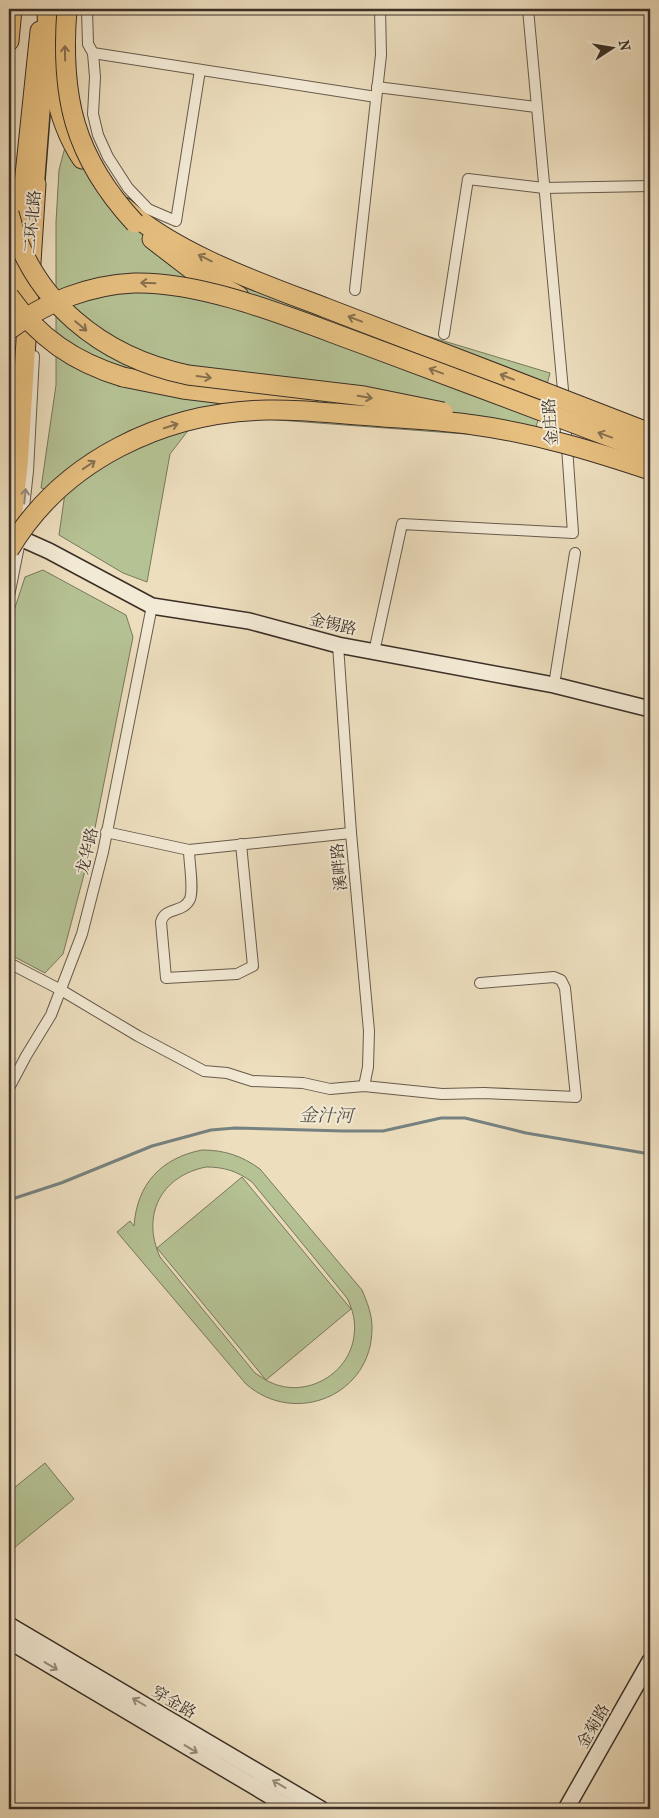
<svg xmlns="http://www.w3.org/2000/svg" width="659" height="1818" viewBox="0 0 659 1818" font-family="'IM FELL French Canon','Noto Serif SC',serif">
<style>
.green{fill:#b5c294;stroke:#78785e;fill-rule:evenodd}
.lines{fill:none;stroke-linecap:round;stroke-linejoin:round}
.stream{stroke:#768281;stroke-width:3}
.street-casing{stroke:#675b4d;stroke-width:12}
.secondary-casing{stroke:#3a2f27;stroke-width:18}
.primary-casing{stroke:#3a2f27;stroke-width:19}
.highway-casing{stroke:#3a2f27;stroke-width:21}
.street{stroke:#f3ead5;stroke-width:10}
.secondary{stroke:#f3ead5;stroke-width:15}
.primary{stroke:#e6bf7f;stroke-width:16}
.highway{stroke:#e6bf7f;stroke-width:19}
.highway-bridge-casing{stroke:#3a2f27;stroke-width:21;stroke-linecap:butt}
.highway-bridge{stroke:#e6bf7f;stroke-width:19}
.oneway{stroke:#87704f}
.oneway2{stroke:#968c7e}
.labels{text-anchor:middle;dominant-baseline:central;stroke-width:4;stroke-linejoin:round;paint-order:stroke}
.street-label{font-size:16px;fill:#3a2f27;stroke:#f3ead5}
.water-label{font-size:18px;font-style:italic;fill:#53524c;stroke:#f3ead5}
</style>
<rect width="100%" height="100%" fill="#eddebe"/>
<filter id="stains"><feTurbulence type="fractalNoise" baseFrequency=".004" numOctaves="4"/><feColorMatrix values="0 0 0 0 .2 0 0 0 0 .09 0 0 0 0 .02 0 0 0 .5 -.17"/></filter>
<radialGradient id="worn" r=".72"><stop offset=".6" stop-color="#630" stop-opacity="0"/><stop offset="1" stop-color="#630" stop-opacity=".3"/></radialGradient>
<g class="green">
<polygon points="70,128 114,185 166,235 248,282 550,373 533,439 251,418 190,428 170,454 147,582 123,573 59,535 65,493 41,488 56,385 56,222 59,170"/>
<polygon points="43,570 126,615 133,637 91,848 63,954 45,973 9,954 9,626 25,577"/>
<path d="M 202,1150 C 225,1150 242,1156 260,1169 L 362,1290 C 367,1302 372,1314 372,1327 C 373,1395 295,1427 246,1384 L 117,1232 L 130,1221 L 134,1226 C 137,1184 161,1158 202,1150 ZM 206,1167 C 224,1167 237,1171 252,1182 L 347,1298 C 353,1310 356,1322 354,1336 C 349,1376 302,1401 266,1380 L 351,1309 L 242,1177 L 157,1248 L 266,1380 L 255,1373 L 160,1257 C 141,1215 161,1176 206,1167 Z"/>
<polygon points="45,1463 74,1499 9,1552 9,1492"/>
</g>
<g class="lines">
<polyline class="stream" points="9,1200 61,1183 152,1146 211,1130 235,1128 343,1131 383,1131 441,1118 465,1118 526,1133 650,1154"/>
<g class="street-casing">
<g id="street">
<polyline points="87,9 88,44 93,53 376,97"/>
<polyline points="528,9 564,401"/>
<polyline points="93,53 95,77 93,114 98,135 108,157 128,188 148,209 176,221 200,70"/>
<polyline points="377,87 536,107"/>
<polyline points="355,290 381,55 380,9"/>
<polyline points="444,334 468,179 544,188 650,186"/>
<polyline points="22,526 28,471 34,356"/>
<polyline points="9,596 20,541"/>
<polyline points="338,645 351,833 369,1031 368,1067 364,1086"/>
<polyline points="374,652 402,524 573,533 565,418"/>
<polyline points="554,685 575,553"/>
<polyline points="106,832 189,850 351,833"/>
<path d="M 189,850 C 189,863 194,888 190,899 C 183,914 165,906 161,922 L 166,978 L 237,974 L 253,966 L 241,844"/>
<polyline points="9,963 61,990 138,1036 204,1071 227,1073 252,1081 303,1083 330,1089 364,1086 442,1094 484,1093 576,1097 565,988 561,980 554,977 480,983"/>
<polyline points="9,1088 26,1056 51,1015 82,934 103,852 152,606"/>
</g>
</g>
<g class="secondary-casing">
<g id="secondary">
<polyline points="20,538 49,551 152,606 249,621 338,645 554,685 650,709"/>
<polyline points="9,1625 321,1809"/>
<polyline points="9,1641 292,1809"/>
<polyline points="566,1809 650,1661"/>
</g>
</g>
<g class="primary-casing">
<g id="primary">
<polyline points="35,197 45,67"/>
<polyline points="9,435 15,388"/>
</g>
</g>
<g class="highway-casing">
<g id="highway">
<path d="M 47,9 C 48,59 53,116 82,159"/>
<polyline points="9,41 12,9"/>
<path d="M 124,207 C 175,254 263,284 326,308 C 402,337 477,366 552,395"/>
<polyline points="152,239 191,269 239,296"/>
<polyline points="9,328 40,31"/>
<polyline points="123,377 183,389 307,404"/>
<polyline points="9,544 18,466 36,184"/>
</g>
</g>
<use href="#street" class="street"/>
<use href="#secondary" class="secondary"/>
<use href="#primary" class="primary"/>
<use href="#highway" class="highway"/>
<g class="highway-bridge-casing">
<g id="highway-bridge">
<path d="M 67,9 C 60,97 74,157 135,223"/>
<path d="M 9,213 C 31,301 102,357 188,375 L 364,396 L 443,412"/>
<path d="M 9,296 C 39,338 74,362 123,377"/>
<path d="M 9,330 C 45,302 89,285 134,283 C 204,281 294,319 360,343 C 457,379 553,415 650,452"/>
<polyline points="552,395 650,433"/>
<path d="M 9,550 C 62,460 164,412 267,410 C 302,409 337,414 372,416 C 406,419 441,420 474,425 C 534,433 593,451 650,470"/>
</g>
</g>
<use href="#highway-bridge" class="highway-bridge"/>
</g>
<defs><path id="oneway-shaft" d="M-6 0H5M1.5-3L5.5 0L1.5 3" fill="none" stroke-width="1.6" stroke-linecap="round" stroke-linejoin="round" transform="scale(1.25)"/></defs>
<g class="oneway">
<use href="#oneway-shaft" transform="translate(65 53) rotate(-91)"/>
<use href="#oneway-shaft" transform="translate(205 258) rotate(-153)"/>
<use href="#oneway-shaft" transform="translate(148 283) rotate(-178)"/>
<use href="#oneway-shaft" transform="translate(355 319) rotate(-159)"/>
<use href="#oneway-shaft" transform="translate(81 326) rotate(40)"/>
<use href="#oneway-shaft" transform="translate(436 371) rotate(-160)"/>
<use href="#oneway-shaft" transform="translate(204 377) rotate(8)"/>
<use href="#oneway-shaft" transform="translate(507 377) rotate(-159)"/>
<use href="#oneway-shaft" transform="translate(365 397) rotate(9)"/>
<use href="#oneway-shaft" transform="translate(171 426) rotate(-18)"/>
<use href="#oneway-shaft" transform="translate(605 435) rotate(-160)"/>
<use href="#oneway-shaft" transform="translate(89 465) rotate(-34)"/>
</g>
<g class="oneway2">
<use href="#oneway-shaft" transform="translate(25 496) rotate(-84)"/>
<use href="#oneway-shaft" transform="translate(51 1666) rotate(31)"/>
<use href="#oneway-shaft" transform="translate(139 1702) rotate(-150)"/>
<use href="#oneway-shaft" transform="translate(191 1749) rotate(31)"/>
<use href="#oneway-shaft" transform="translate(279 1784) rotate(-149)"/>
</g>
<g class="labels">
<g class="street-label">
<text transform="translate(32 222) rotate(-85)">二环北路</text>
<text transform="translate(550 422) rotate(-94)">金庄路</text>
<text transform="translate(333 624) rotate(13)">金锡路</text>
<text transform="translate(87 851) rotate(-77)">龙华路</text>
<text transform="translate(339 867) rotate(-95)">溪畔路</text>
<text transform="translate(174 1702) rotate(30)">穿金路</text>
<text transform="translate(593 1726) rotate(-60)">金菊路</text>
</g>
<g class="water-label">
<text transform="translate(326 1116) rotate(1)">金汁河</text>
</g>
</g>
<rect width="659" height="1818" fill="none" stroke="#eddebe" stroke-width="30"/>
<rect x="10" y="10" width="639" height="1798" fill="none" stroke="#3a2f27" stroke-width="2.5"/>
<rect x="15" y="15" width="629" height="1788" fill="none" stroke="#3a2f27"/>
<g transform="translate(612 48) rotate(78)" stroke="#f3ead5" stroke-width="4" paint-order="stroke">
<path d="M0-4L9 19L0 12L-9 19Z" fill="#3a2f27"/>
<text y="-8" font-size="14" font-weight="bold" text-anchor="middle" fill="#3a2f27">N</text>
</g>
<rect width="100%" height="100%" filter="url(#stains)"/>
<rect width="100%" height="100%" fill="url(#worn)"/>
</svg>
